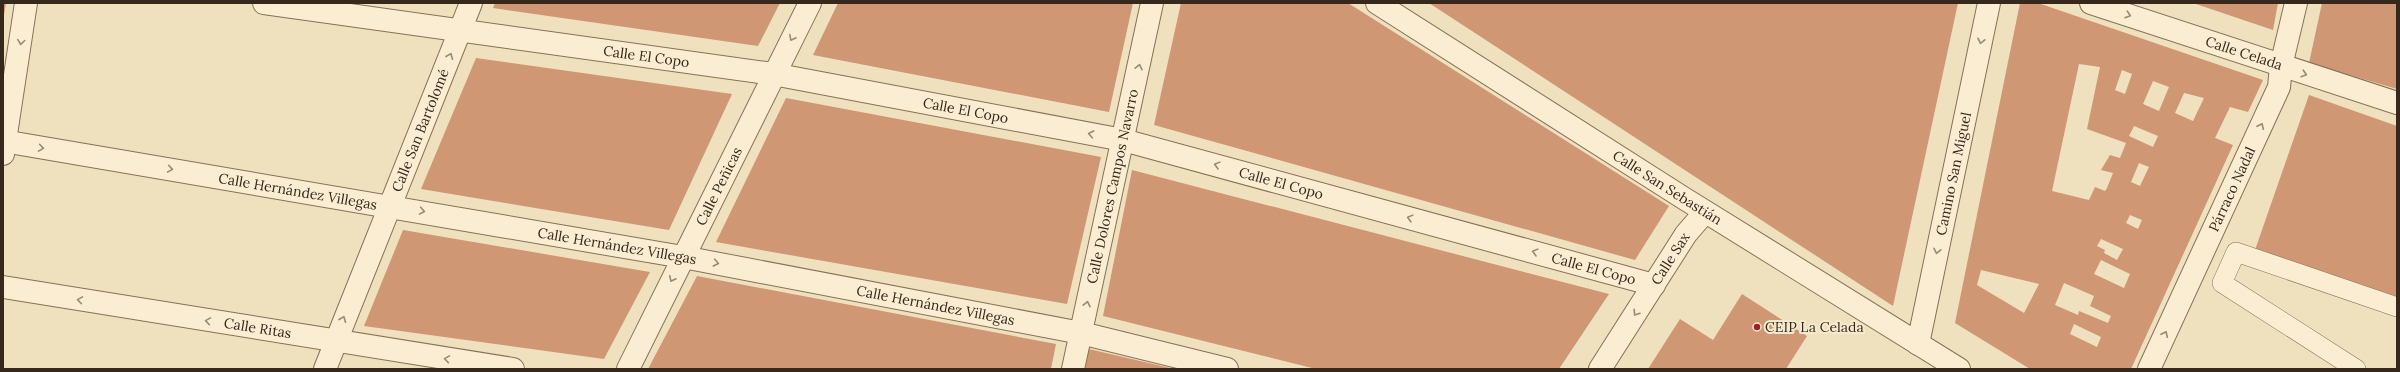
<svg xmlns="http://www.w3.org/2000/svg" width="2400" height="372" viewBox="0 0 2400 372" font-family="Lora,serif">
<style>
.building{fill:#cf9773;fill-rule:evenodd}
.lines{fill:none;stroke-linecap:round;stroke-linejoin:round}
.pedestrian-casing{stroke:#887056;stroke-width:20}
.minor-casing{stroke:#887056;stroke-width:24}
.pedestrian{stroke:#faedd2;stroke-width:19}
.minor{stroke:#faedd2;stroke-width:22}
.oneway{stroke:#988a77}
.poi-dot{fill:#992428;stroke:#f6eace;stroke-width:1.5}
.labels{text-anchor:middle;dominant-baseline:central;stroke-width:4;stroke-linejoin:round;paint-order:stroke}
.street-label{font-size:14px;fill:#37281c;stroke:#f6eace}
.poi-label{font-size:14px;fill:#37281c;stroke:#f6eace;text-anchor:start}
</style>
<rect width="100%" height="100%" fill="#efe0be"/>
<g class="building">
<polygon points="3,3 6,3 4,15 3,15"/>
<polygon points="495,3 780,3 758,46 493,8"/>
<polygon points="838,3 1133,3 1109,112 813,55"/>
<polygon points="1181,3 1348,3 1669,206 1635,260 1154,125"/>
<polygon points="1429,3 1958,3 1893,306"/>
<path d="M 2020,3 L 2038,3 L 2263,80 L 2248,112 L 2230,107 L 2215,138 L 2233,145 L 2131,369 L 2030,369 L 1955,323 ZM 2079,64 L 2100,67 L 2087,129 L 2126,143 L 2120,158 L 2110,155 L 2101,170 L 2113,173 L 2107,188 L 2105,191 L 2095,187 L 2089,200 L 2052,191 ZM 2122,70 L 2132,74 L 2125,94 L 2115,90 ZM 2153,81 L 2169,87 L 2159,111 L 2143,104 ZM 2184,93 L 2204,98 L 2193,121 L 2175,113 ZM 2134,126 L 2158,136 L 2153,147 L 2129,136 ZM 2139,163 L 2149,167 L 2140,186 L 2131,182 ZM 2130,215 L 2142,220 L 2138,229 L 2126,223 ZM 2101,239 L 2123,249 L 2117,260 L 2104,253 L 2105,250 L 2097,246 ZM 2101,260 L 2130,274 L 2124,288 L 2094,274 ZM 1981,270 L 2039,284 L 2024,313 L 1977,285 ZM 2064,283 L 2094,296 L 2090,306 L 2111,316 L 2108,323 L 2079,311 L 2078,315 L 2055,305 ZM 2074,324 L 2101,337 L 2097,347 L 2070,334 Z"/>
<polygon points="2193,3 2278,3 2273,30"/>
<polygon points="2322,3 2397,3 2397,89 2309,63"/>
<polygon points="476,58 732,94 669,230 421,189"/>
<polygon points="2309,95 2397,126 2397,297 2255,250"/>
<polygon points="786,98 1101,157 1067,304 716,242"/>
<polygon points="1132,170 1609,294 1559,369 1316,369 1103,316"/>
<polygon points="403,230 650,272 604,359 364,326"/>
<polygon points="697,276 1056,344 1051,369 648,369"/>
<polygon points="1742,294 1807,336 1786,369 1648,369 1680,319 1713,340"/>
<polygon points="1089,349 1170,368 1170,369 1085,369"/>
</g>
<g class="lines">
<g class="pedestrian-casing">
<polyline id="pedestrian" points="2356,369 2222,283 2236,252 2397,307"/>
</g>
<g class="minor-casing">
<g id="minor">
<path id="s1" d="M 264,3 L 773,74 L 1123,140 L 1654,285"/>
<path id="s2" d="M 1377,3 L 1685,199 L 1959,369"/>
<path id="s3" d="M 2091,3 L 2397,103"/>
<path id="s4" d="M 3,141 L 683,257 L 1081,333 L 1227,369"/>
<polyline points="3,154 26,3"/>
<path id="s5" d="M 3,287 L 513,369"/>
<path id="s6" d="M 1918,344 L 1989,3"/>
<path id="s7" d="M 325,369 L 471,3"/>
<path id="s8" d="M 628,369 L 810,3"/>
<path id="s9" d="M 1073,369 L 1152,3"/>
<path id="s10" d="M 1600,369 L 1686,234 L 1705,212"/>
<path id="s11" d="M 2149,369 L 2279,87 L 2281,66 L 2296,3"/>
</g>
</g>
<use href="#pedestrian" class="pedestrian"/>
<use href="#minor" class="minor"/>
</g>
<defs><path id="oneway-chevron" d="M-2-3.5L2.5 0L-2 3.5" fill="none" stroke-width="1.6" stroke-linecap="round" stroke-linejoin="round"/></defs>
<g class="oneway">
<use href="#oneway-chevron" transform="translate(2128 15) rotate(18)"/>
<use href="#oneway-chevron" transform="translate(792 38) rotate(117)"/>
<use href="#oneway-chevron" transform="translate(1981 41) rotate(102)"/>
<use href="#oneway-chevron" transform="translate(21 42) rotate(98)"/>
<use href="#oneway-chevron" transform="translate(450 56) rotate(-68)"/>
<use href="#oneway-chevron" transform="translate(1139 67) rotate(-78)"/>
<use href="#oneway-chevron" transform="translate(2304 74) rotate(18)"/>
<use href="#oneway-chevron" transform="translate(2261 126) rotate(-65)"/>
<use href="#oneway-chevron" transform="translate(1091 134) rotate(-169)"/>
<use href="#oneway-chevron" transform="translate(41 148) rotate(9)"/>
<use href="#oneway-chevron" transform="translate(1217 165) rotate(-165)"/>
<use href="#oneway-chevron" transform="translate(170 169) rotate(9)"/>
<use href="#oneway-chevron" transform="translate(422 211) rotate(10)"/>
<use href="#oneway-chevron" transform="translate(1410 218) rotate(-165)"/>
<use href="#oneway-chevron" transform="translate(1937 251) rotate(102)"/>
<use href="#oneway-chevron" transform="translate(1535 252) rotate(-165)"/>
<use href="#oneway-chevron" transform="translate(716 263) rotate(11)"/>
<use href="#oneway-chevron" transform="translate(672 279) rotate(116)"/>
<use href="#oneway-chevron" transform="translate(80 300) rotate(-171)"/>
<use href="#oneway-chevron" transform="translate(1087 304) rotate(-78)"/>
<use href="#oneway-chevron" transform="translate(1636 313) rotate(123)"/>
<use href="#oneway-chevron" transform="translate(343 319) rotate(-68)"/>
<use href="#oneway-chevron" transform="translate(208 321) rotate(-171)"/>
<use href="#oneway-chevron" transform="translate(2165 334) rotate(-65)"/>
<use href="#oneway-chevron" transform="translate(447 359) rotate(-171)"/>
</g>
<circle class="poi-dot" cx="1757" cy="327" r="4"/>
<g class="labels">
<g class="street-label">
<text stroke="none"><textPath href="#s3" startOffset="161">Calle Celada</textPath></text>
<text stroke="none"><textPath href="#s1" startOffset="386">Calle El Copo</textPath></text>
<text stroke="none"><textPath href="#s1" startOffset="710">Calle El Copo</textPath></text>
<text stroke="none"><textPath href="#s7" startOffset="257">Calle San Bartolomé</textPath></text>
<text stroke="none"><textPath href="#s6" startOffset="174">Camino San Miguel</textPath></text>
<text stroke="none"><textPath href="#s1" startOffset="1034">Calle El Copo</textPath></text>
<text stroke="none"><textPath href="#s8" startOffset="204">Calle Peñicas</textPath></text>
<text stroke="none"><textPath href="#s9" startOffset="187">Calle Dolores Campos Navarro</textPath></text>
<text stroke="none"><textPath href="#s2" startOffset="344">Calle San Sebastián</textPath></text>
<text stroke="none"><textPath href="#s11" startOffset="198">Párraco Nadal</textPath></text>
<text stroke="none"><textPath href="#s4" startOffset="299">Calle Hernández Villegas</textPath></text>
<text stroke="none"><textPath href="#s4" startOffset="623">Calle Hernández Villegas</textPath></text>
<text stroke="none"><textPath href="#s10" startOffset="131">Calle Sax</textPath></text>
<text stroke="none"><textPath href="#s1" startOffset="1358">Calle El Copo</textPath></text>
<text stroke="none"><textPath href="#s4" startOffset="947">Calle Hernández Villegas</textPath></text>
<text stroke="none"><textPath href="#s5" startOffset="258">Calle Ritas</textPath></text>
</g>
<g class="poi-label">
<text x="1765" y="327">CEIP La Celada</text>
</g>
</g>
<rect width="2400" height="372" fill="none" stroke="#37281c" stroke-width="8"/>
</svg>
